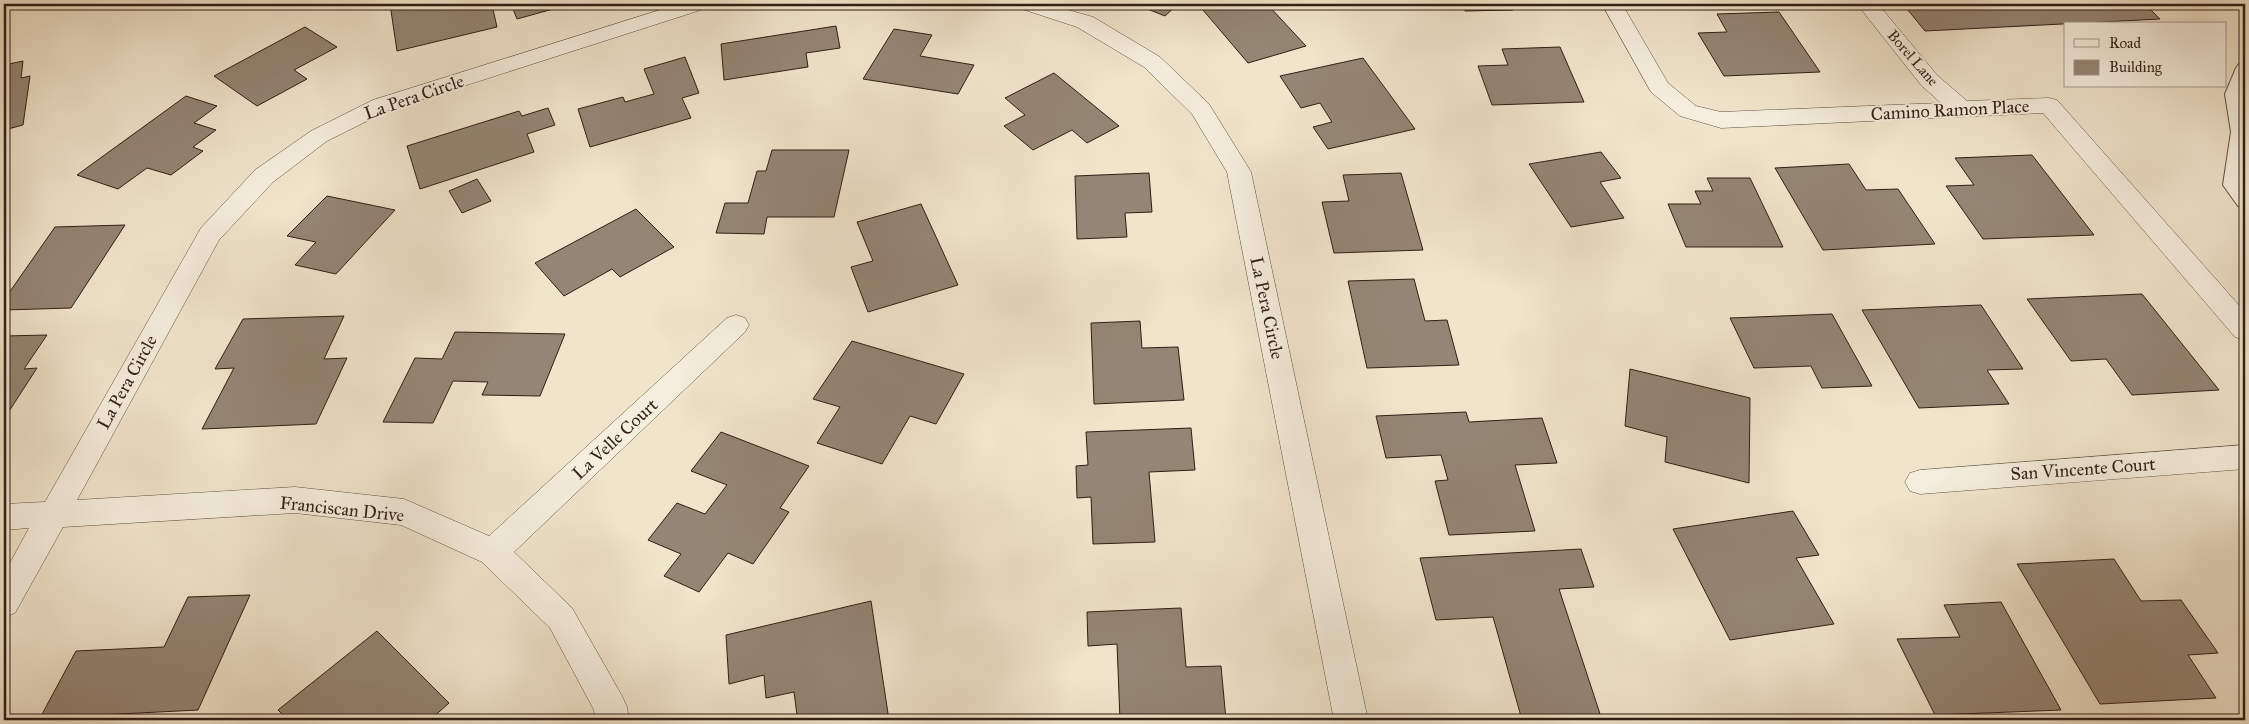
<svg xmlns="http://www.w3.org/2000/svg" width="2249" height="724" viewBox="0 0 2249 724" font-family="'IM FELL Great Primer',serif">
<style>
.building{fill:#948574;stroke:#301e15}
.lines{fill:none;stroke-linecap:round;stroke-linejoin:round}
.lane-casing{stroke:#605042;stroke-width:2}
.street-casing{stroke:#605042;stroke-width:1}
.lane{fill:#f5eddd;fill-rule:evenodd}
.street{fill:#f5eddd;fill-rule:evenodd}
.labels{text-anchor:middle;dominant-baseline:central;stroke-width:4;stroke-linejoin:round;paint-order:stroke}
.far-street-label{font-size:15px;fill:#301e15;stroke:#f5eddd}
.street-label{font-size:18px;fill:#301e15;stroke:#f5eddd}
</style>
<rect width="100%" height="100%" fill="#f0e4cb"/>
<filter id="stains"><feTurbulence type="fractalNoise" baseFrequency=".004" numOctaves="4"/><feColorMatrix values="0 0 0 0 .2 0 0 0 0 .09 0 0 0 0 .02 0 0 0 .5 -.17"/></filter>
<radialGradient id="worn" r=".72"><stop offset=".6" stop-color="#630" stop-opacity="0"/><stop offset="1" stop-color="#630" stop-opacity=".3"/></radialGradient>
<g class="building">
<polygon points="390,4 473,4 474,10 492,5 497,27 397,51"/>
<polygon points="511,4 563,4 564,6 517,19"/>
<polygon points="1135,4 1178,4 1165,16"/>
<polygon points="1223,4 1267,4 1306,46 1248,63 1203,10"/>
<polygon points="1463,4 1511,4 1513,10 1465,11"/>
<polygon points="1903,4 2145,4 2160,19 1925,31"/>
<polygon points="1779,12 1820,72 1724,76 1698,33 1727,32 1717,14"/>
<polygon points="836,26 840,48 806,53 808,67 724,80 721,44"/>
<polygon points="305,27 337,47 294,70 307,79 257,106 214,76"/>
<polygon points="894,29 932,35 920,56 974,65 958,94 863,79"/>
<polygon points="1560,47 1584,102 1492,105 1478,66 1508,65 1502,49"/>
<polygon points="685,57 699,93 682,98 691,118 590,147 578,109 623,97 625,102 654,94 644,69"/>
<polygon points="1363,58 1415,129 1328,149 1313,127 1332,122 1320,103 1301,108 1280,76"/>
<polygon points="23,61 21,78 30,76 23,125 4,130 4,65"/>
<polygon points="1054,73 1119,126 1087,143 1072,130 1033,150 1004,126 1025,115 1005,98"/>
<polygon points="186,96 217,106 194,123 216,130 193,147 203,151 171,175 147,168 118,189 77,175"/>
<polygon points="548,108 555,125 527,134 534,152 420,189 407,146 519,111 522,116"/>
<polygon points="772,150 849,150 834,217 767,217 764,234 716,233 725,203 748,203 757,171 766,171"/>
<polygon points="1601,152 1621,178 1600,182 1624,218 1571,227 1529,164"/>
<polygon points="2032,155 2094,235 1983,239 1946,186 1974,185 1955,158"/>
<polygon points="1849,164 1866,190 1898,189 1935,244 1823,250 1775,168"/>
<polygon points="1149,173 1152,212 1125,213 1127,237 1077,239 1075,176"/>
<polygon points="1401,173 1423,250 1334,253 1322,202 1349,201 1343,175"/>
<polygon points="1707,178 1750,178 1783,247 1686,247 1668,204 1701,204 1695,191 1713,191"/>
<polygon points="477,179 491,201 462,213 449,191"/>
<polygon points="327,196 395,210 336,274 295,265 316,242 287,236"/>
<polygon points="921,204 958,285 868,312 851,267 873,261 857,222"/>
<polygon points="636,209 674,247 620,277 612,269 564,296 535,263"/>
<polygon points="125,225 71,308 4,310 4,300 55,227"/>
<polygon points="1414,279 1425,321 1447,320 1459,365 1367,368 1348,281"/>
<polygon points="2142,294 2219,390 2132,395 2106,359 2071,361 2027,299"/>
<polygon points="1981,305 2023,369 1987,370 2009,404 1919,408 1862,310"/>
<polygon points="1832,314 1872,386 1822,388 1811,366 1754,368 1730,318"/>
<polygon points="344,316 324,359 347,358 316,424 202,429 234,368 215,369 243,319"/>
<polygon points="1140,321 1142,348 1178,347 1184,400 1094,404 1091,323"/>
<polygon points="455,332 565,334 540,396 482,395 488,382 453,381 433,423 383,422 415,358 442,359"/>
<polygon points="47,335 24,369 37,368 4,419 4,336"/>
<polygon points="852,341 964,374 936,424 910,416 882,464 817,443 840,407 813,399"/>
<polygon points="1630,369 1750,398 1749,483 1665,462 1667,437 1625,426"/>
<polygon points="1466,412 1469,422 1542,418 1557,463 1515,465 1535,531 1449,535 1435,481 1448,480 1441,455 1386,458 1376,416"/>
<polygon points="1191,428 1195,470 1149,472 1155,542 1093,544 1091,497 1077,498 1076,466 1088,465 1086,432"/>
<polygon points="721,432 809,466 780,508 789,512 753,564 728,553 699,592 664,576 681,554 648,540 677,503 705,514 727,485 691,471"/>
<polygon points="1793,511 1819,555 1796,558 1834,624 1730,640 1673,529"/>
<polygon points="1581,549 1594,587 1559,589 1601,717 1522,720 1493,617 1436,620 1420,558"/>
<polygon points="2114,559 2141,601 2181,600 2218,653 2188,655 2216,698 2100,704 2017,564"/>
<polygon points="250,595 198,710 40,718 76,651 164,647 188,597"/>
<polygon points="871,601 889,720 777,720 797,715 794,692 766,698 764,675 729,684 726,635"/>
<polygon points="2001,602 2061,710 1935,715 1897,639 1960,637 1944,605"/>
<polygon points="1181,608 1186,667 1221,666 1226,720 1120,720 1117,644 1088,646 1087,612"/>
<polygon points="377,631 449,703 430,720 288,720 278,710"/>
</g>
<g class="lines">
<g class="lane-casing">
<polygon id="lane" points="2245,63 2245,88 2243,94 2245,109 2245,158 2242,184 2245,188 2245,208 2238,206 2223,185 2231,132 2225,94 2236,68 2239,64"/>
</g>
<g class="street-casing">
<g id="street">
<polygon points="679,4 710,4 707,8 389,110 327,141 273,182 219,240 77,500 295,487 404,499 489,536 727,318 736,315 745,318 749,325 745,332 514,552 572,608 622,696 627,707 629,720 595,720 594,710 550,628 482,562 401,525 295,513 63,527 15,613 4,617 4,574 29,528 4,530 4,504 45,502 201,228 255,170 311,131 373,100"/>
<polygon points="1016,4 1047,4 1093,17 1160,57 1209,104 1251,172 1368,720 1334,720 1227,172 1192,114 1144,67 1077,27 1019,8"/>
<polygon points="1602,4 1622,4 1668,83 1696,106 1721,112 1941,103 1921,85 1857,4 1878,4 1937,75 1967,101 2049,98 2057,100 2245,312 2245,340 2235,337 2043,113 1721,128 1680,116 1651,92"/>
<polygon points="2245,445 2245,469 1920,494 1910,491 1905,482 1910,473 1920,470"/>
</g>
</g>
<use href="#lane" class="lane"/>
<use href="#street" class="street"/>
</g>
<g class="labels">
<g class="far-street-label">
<text transform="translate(1913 58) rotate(49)">Borel Lane</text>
</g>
<g class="street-label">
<text transform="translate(414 97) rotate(-19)">La Pera Circle</text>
<text transform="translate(1950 110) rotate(-3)">Camino Ramon Place</text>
<text transform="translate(1267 308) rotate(78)">La Pera Circle</text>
<text transform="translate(127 382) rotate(-61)">La Pera Circle</text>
<text transform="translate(615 439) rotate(-43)">La Velle Court</text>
<text transform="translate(2083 469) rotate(-4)">San Vincente Court</text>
<text transform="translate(342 509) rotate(6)">Franciscan Drive</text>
</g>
</g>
<rect width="2249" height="724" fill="none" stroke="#f0e4cb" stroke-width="20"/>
<rect x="5" y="5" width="2239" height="714" fill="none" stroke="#301e15" stroke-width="2.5"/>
<rect x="10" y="10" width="2229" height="704" fill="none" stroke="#301e15"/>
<rect x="2064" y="22" width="162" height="65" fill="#f5eddd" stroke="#a69a8d"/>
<rect x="2074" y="39" width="25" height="8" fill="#f5eddd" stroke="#a69a8d"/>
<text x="2109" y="48" font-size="15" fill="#301e15">Road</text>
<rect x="2074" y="60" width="25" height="15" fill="#948574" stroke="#a69a8d"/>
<text x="2109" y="72" font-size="15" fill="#301e15">Building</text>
<rect width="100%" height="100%" filter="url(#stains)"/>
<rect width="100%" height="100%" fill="url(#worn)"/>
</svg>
